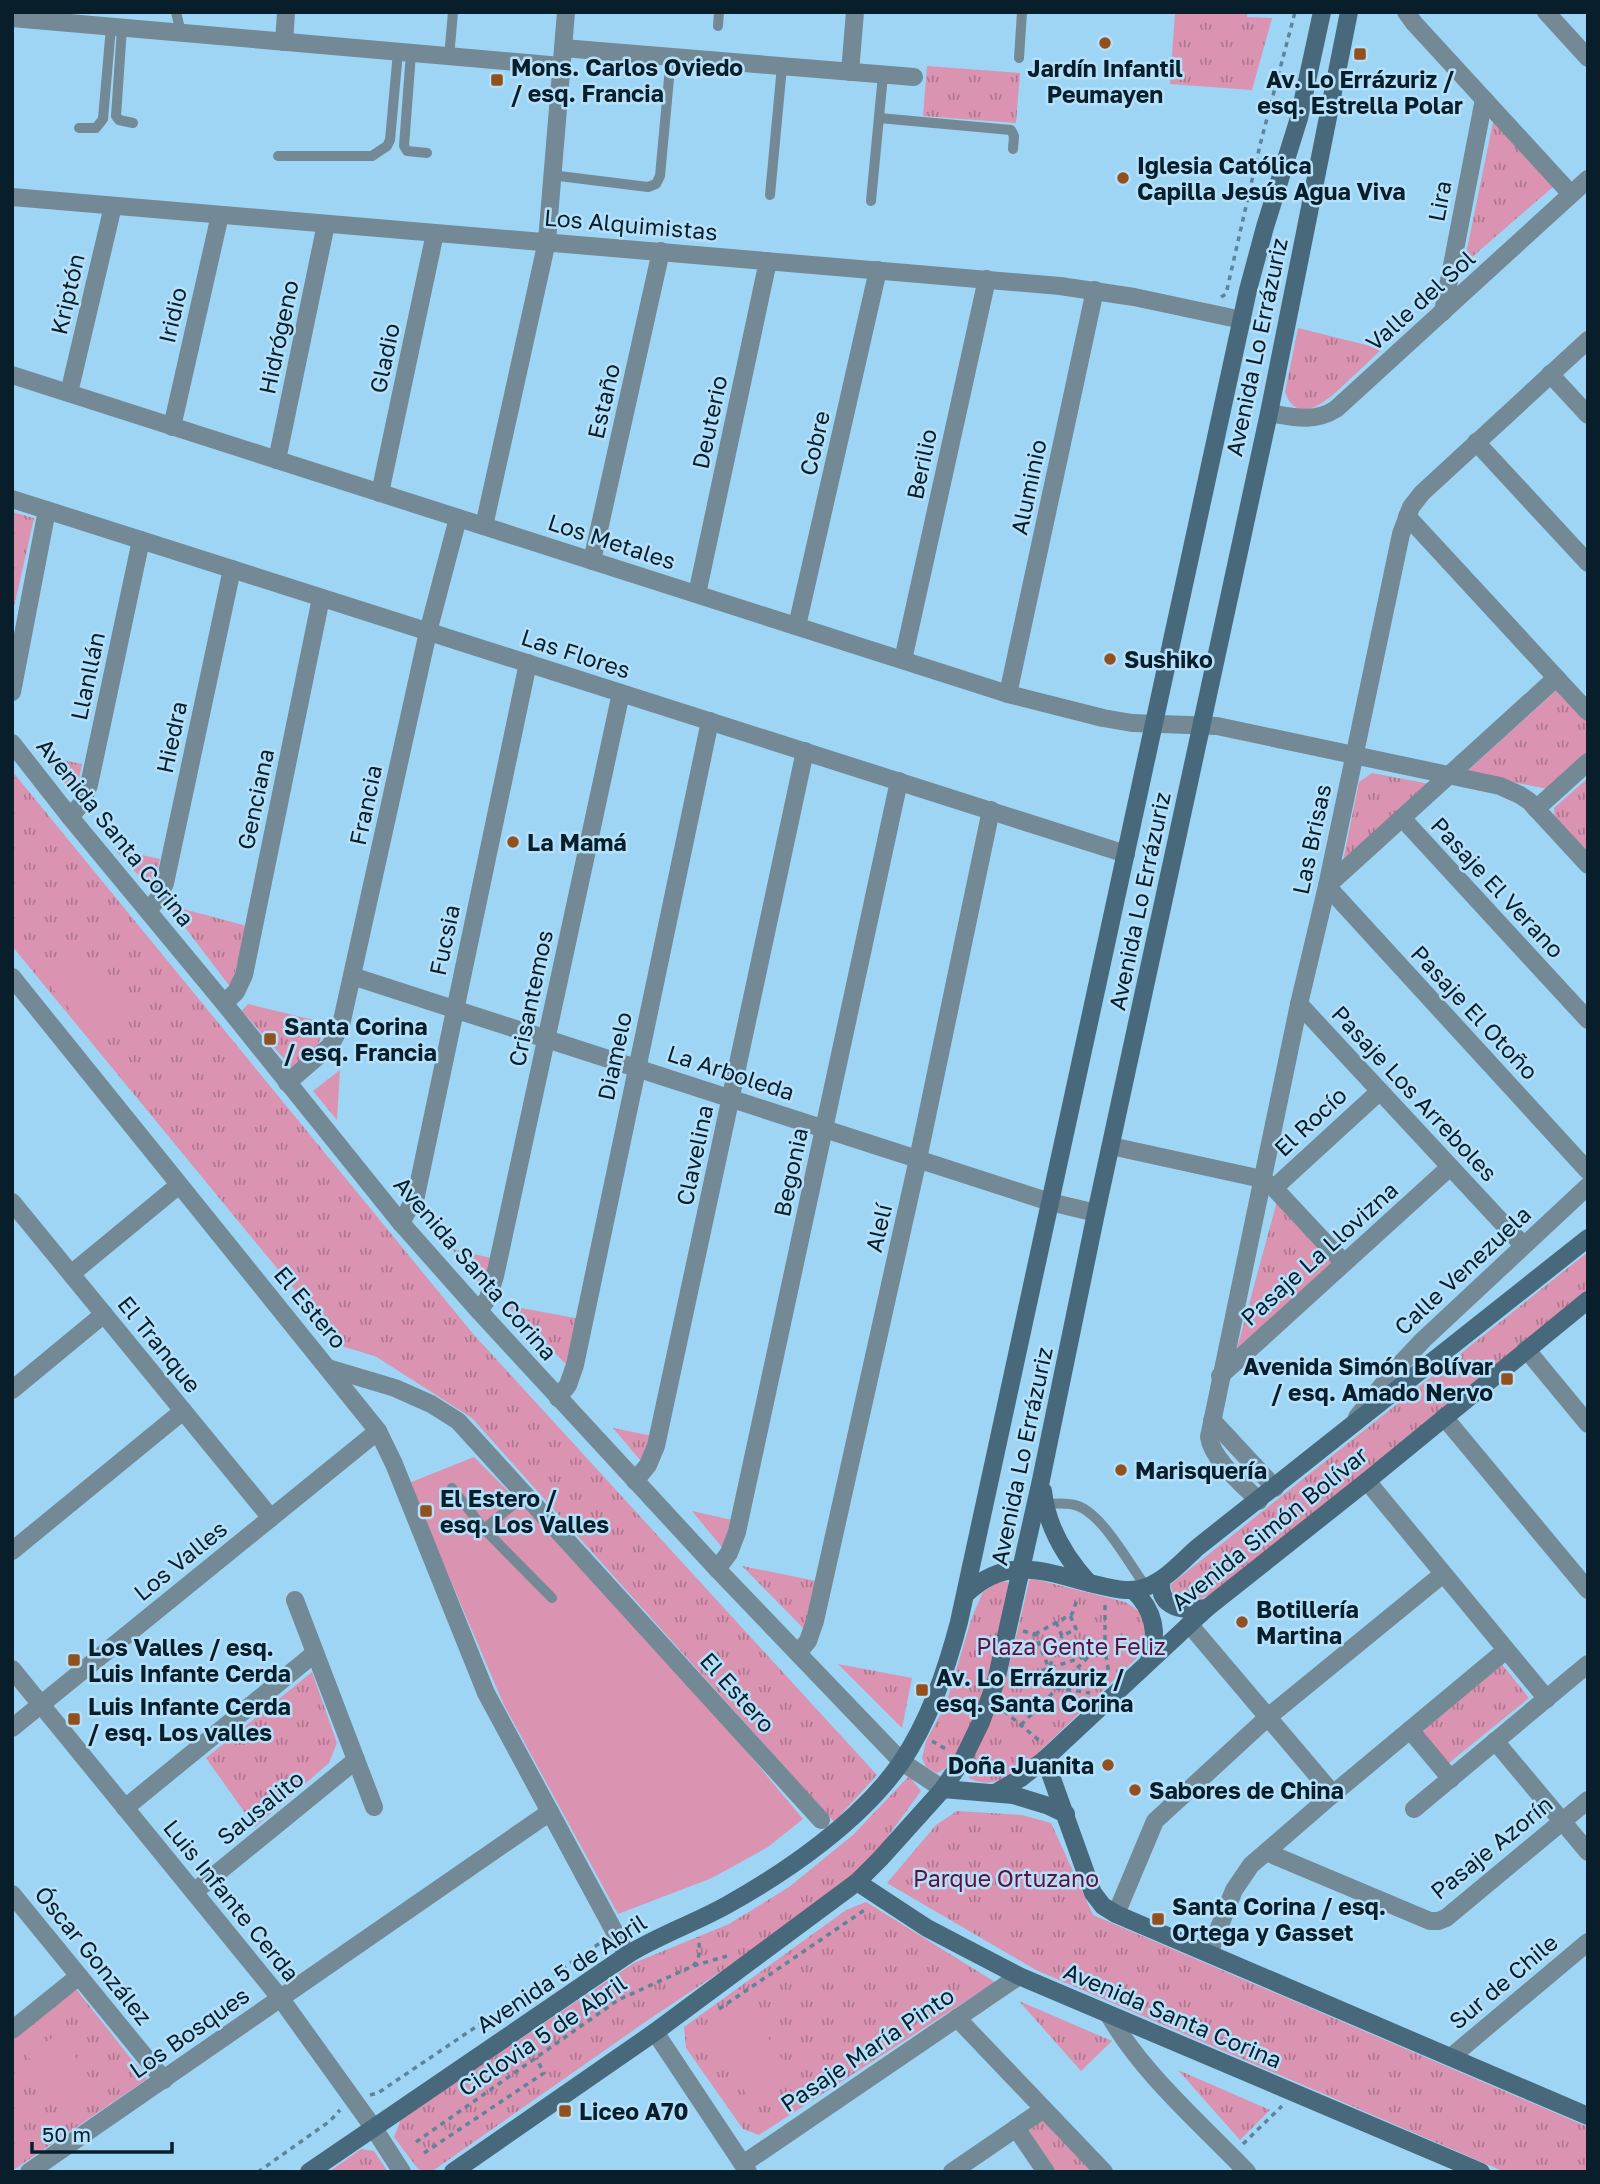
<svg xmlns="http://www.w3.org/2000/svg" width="1600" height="2184" viewBox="0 0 1600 2184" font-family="'Golos Text',sans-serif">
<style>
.grass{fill:url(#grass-tufts)}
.pitch{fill:#da93b0}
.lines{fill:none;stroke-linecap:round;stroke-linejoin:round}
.path{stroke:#5c859b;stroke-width:3.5;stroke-dasharray:5 5;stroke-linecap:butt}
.service{stroke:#738996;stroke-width:10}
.minor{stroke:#738996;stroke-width:18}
.tertiary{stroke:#738996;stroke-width:18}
.secondary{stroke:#48697c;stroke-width:18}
.poi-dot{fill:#92501e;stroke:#b5e0fa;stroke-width:2.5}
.labels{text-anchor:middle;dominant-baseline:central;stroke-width:5;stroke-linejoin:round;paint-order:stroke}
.poi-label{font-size:23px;font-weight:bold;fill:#081e2a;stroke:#b5e0fa;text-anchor:start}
.street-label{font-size:23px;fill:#081e2a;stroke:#b5e0fa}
.park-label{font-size:23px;fill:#620f3b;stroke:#b5e0fa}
</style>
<defs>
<pattern id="grass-tufts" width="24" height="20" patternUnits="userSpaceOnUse" patternTransform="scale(1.75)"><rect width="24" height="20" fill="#da93b0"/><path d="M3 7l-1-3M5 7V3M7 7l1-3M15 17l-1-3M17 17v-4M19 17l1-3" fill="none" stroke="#af778f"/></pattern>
</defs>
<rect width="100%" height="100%" fill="#9ed5f4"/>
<g class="grass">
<polygon points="1175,12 1247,12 1247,17 1272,18 1252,90 1170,84"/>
<polygon points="927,66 1020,73 1016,123 923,116"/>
<polygon points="1493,122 1553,187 1464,264"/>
<path d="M 1298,328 L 1382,349 C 1371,359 1361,369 1350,379 C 1333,395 1299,431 1285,392 Z"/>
<polygon points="12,512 34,518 12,616"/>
<polygon points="1560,687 1588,720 1588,754 1548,789 1465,773"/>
<polygon points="43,756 82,764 75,796"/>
<polygon points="12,771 474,1335 877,1775 834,1822 472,1418 375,1356 341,1346 12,946"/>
<polygon points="1372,773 1430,784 1343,861 1359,782"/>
<polygon points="1588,778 1588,853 1555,819 1554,808"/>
<polygon points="114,849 160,859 153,891"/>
<polygon points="168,905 247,926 231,988"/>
<polygon points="248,1004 326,1023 318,1045 293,1069 242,1011"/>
<polygon points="340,1070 337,1120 313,1091"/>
<polygon points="1277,1201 1336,1265 1234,1360"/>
<polygon points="452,1249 491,1258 484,1289"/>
<polygon points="1588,1252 1588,1293 1214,1593 1200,1599 1175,1597 1170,1585"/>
<polygon points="506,1305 580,1319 571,1369"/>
<polygon points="613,1428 653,1436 646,1467"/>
<polygon points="692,1511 732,1520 725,1551"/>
<polygon points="742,1566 816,1581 806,1631"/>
<path d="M 1030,1578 L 1125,1602 C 1149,1615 1148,1625 1145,1650 L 1017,1773 C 1001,1781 986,1787 969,1778 L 967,1767 L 1006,1679 Z"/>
<path d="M 1000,1581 L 1008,1582 L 1011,1591 C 1001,1627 972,1762 937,1773 L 926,1767 L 922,1758 L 926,1741 L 946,1704 L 972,1617 L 983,1592 Z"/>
<polygon points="1501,1663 1529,1698 1444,1767 1416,1733"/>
<polygon points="838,1664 912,1678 902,1728"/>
<polygon points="312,1672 337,1743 329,1763 255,1827 206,1758"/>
<polygon points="909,1776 921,1791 862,1872 816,1908 648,2020 431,2172 418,2169 394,2137 401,2119 634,1963 729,1924 789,1887 853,1835"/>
<polygon points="957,1811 1022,1815 1051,1823 1093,1915 1588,2127 1588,2172 1505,2172 1036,1970 887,1883 936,1825"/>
<polygon points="866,1902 995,1982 759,2135 743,2129 686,2048 684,2027 846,1910"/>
<polygon points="76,1989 147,2079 12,2171 12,2041"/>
<polygon points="1019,2001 1112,2041 1081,2071"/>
<polygon points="1178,2070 1270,2110 1240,2140"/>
<polygon points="1044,2119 1094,2172 1056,2172 1028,2131"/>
<polygon points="361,2149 374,2151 388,2172 329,2172"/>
</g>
<g class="pitch">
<polygon points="75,949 129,1012 96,1040 42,976"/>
<polygon points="474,1457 562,1545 706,1703 803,1819 768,1847 712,1878 618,1914 504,1705 409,1483"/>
<polygon points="748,2007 792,2074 751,2101 707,2034"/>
<polygon points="59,2033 98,2090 66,2111 27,2055"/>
</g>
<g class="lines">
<g class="path">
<polyline points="1221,297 1226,294 1260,145 1295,12"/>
<polyline points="1105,1605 1105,1650 1109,1674"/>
<polyline points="1056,1622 1062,1636 1076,1629 1070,1615"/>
<polyline points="1023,1631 1035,1634 1057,1688 1090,1693"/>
<polyline points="1035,1634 1072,1614 1078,1597"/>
<polyline points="1050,1666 1062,1636"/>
<polyline points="1013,1680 1105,1650"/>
<polyline points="1004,1711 1041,1742"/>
<polyline points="1021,1725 1089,1656"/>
<polyline points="932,1741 949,1751"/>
<path d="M 693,1966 C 701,1957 700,1949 698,1937"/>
<polyline points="719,2009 866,1909"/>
<polyline points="370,2095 378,2093 600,1943"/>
<polyline points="416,2142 618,2000 693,1966 727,1956"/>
<polyline points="1243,2144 1282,2106"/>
<polyline points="424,2153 544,2073 536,2058"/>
<polyline points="258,2172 330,2121 340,2110"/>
</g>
<g class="service">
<polyline points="176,12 181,33"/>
<polyline points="718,26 719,12"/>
<polyline points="122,28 116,116 119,120 133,123"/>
<polyline points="411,53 404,146 407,151 427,153"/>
<polyline points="449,57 453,12"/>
<polyline points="1019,58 1022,12"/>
<polyline points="879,118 1011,130 1014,136 1013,149"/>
<polyline points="79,128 96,128 103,119 111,27"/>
<polyline points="278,156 372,156 387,146 390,140 398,52"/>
<polyline points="551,175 648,187 656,184 660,176 671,57"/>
<polyline points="770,195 782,66"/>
<polyline points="871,201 883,75"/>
<polyline points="452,1488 484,1529"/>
<polyline points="526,1494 484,1529 552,1598"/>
<path d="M 1044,1504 C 1056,1504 1067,1502 1078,1506 C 1103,1515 1130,1565 1146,1587"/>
</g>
<g class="minor">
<polyline points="1406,12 1414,23 1571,194"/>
<polyline points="1546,12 1588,58"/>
<polyline points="12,18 561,66"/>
<polyline points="284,42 286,12"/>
<polyline points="563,48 914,77"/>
<polyline points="850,72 855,12"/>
<polyline points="12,197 1060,286 1134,297 1242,320"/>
<polyline points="1443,312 1484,99"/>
<polyline points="1550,374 1588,415"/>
<polyline points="12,375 1008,694 1103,718 1132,723 1217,726 1500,786 1520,795 1529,801 1588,865"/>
<polyline points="69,393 113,206"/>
<path d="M 1269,413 C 1293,417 1314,423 1336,409 L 1588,179"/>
<polyline points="172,427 220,215"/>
<polyline points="1476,442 1588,563"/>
<polyline points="277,460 326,224"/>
<polyline points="380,493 435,233"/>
<polyline points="12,499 1126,854"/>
<polyline points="1407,516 1588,712"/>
<polyline points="484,526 547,241 566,12"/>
<polyline points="592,561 661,251"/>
<polyline points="697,594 768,261"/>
<polyline points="797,626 878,270"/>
<polyline points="903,660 987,279"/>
<polyline points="1556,678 1327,886 1588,1171"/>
<polyline points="12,692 47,510"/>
<polyline points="1008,694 1095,290"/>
<polyline points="1536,809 1588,762"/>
<polyline points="70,817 82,803 89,785 141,540"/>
<polyline points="1402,818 1588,1020"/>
<polyline points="148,910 158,899 165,883 232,569"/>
<polyline points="352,976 1050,1202 1096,1213"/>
<polyline points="12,977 378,1431 394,1464 486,1693 627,1955"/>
<polyline points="224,1003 236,992 244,975 321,598"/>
<polyline points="1299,1004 1523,1245"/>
<polyline points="287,1083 330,1046 341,1025 428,632 458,518"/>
<polyline points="1111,1146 1262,1179 1274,1188 1344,1263"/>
<polyline points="1274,1188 1380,1091"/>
<polyline points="12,1202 271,1518"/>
<polyline points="401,1223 416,1196 528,663"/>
<polyline points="71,1274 179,1185"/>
<polyline points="479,1311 488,1298 495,1276 621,693"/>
<polyline points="1526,1349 1588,1424"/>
<polyline points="328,1368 395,1388 431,1404 458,1421 821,1820"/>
<polyline points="1220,1376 1450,1167"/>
<polyline points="12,1390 104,1314"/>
<polyline points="558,1398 568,1385 575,1365 710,721"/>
<polyline points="1357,1417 1392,1373 1423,1340 1588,1186"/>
<polyline points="1444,1417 1588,1590"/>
<polyline points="1212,1420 1275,1488"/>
<polyline points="635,1481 648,1465 656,1446 805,751"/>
<polyline points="1367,1481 1547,1699"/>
<path d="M 1259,1501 C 1243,1485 1212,1459 1209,1437 L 1299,1004 L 1327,886 L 1401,534 L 1411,507 L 1422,493 L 1588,340"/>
<polyline points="12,1551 183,1411"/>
<polyline points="717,1569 729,1553 737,1532 899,781"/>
<polyline points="295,1600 374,1807"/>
<polyline points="1189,1624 1333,1794"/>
<polyline points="798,1653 808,1641 815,1621 918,1159 991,810"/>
<polyline points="12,1728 378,1431"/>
<polyline points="1410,1730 1451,1779"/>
<polyline points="1495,1741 1588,1852"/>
<polyline points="125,1808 315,1653"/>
<polyline points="1414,1809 1588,1664"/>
<polyline points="1266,1852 1430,1921 1438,1921 1446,1918 1588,1800"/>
<polyline points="194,1892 356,1760"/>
<polyline points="12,1894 164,2080"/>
<polyline points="1116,1914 1155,1821 1268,1717 1443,1574"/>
<polyline points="1209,1953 1234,1890 1251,1865 1333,1794 1506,1650"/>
<path d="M 1109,2015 C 1141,2072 1201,2124 1247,2172"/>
<polyline points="957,2018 1104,2172"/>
<polyline points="12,2030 79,1976"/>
<polyline points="655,2032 748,2172"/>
<polyline points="1016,2128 1046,2172"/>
<polyline points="743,2164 1019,1976"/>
<polyline points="29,2172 550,1812"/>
<polyline points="952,2172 1044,2109"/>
</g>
<g class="tertiary">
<polyline points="12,743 70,817 224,1003 401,1223 479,1311 717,1569 902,1762 943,1789"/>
<polyline points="12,1669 281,1999 373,2127 402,2172"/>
<polyline points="1451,2057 1588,1942"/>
</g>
<g class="secondary">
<path d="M 1043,1491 C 1047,1527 1064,1556 1089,1583"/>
<path d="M 1161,1580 C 1158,1610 1185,1611 1207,1608"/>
<path d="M 1133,1590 C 1154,1610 1159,1634 1149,1661"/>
<path d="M 966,1594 C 1009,1553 1047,1573 1098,1585 C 1114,1589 1131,1593 1146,1587 C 1166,1580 1182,1561 1198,1547 L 1588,1238"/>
<polyline points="1045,1759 1093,1893 1103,1906 1116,1914 1588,2116"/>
<polyline points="943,1789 1013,1795 1049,1806 1066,1814"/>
<polyline points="995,1793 1021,1778 1045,1759 1207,1608 1367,1481 1588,1300"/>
<polyline points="857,1882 927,1928 1019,1976 1481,2172"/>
<path d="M 309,2172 L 627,1955 C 659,1935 695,1923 727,1905 C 788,1871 860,1821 900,1764 C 929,1722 946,1671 959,1622 L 1248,290 L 1265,227 L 1299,118 L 1322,12"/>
<polyline points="453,2172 655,2032 857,1882 880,1859 943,1789 963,1759 981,1722 996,1681 1041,1480 1096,1213 1269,413 1349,12"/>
</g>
</g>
<g class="poi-dot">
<circle cx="1105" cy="43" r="7"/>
<rect x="1353" y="47" width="14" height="14" rx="3.5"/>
<rect x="490" y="73" width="14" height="14" rx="3.5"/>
<circle cx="1123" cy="178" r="7"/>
<circle cx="1110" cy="659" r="7"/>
<circle cx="513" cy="842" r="7"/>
<rect x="263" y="1032" width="14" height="14" rx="3.5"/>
<rect x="1500" y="1372" width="14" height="14" rx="3.5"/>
<circle cx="1121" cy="1470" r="7"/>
<rect x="419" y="1504" width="14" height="14" rx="3.5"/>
<circle cx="1242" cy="1622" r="7"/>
<rect x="67" y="1653" width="14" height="14" rx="3.5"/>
<rect x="915" y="1683" width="14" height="14" rx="3.5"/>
<rect x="67" y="1712" width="14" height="14" rx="3.5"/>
<circle cx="1108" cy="1765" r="7"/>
<circle cx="1135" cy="1790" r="7"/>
<rect x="1151" y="1912" width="14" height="14" rx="3.5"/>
<rect x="558" y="2104" width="14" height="14" rx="3.5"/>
</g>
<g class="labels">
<g class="poi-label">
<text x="511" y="67">Mons. Carlos Oviedo<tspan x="511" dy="26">/ esq. Francia</tspan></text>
<text x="1105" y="68" text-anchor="middle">Jardín Infantil<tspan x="1105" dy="26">Peumayen</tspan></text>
<text x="1360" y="79" text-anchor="middle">Av. Lo Errázuriz /<tspan x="1360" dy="26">esq. Estrella Polar</tspan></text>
<text x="1137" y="165">Iglesia Católica<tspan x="1137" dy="26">Capilla Jesús Agua Viva</tspan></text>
<text x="1124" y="659">Sushiko</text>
<text x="527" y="842">La Mamá</text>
<text x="284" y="1026">Santa Corina<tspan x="284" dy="26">/ esq. Francia</tspan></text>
<text x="1493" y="1366" text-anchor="end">Avenida Simón Bolívar<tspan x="1493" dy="26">/ esq. Amado Nervo</tspan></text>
<text x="1135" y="1470">Marisquería</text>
<text x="440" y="1498">El Estero /<tspan x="440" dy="26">esq. Los Valles</tspan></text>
<text x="1256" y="1609">Botillería<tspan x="1256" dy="26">Martina</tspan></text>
<text x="88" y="1647">Los Valles / esq.<tspan x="88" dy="26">Luis Infante Cerda</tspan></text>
<text x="936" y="1677">Av. Lo Errázuriz /<tspan x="936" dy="26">esq. Santa Corina</tspan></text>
<text x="88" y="1706">Luis Infante Cerda<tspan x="88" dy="26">/ esq. Los valles</tspan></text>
<text x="1094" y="1765" text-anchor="end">Doña Juanita</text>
<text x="1149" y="1790">Sabores de China</text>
<text x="1172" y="1906">Santa Corina / esq.<tspan x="1172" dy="26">Ortega y Gasset</tspan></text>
<text x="579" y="2111">Liceo A70</text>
</g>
<g class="street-label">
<text transform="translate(1439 201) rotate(-79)">Lira</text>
<text transform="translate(631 224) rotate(5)">Los Alquimistas</text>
<text transform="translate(67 294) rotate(-77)">Kriptón</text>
<text transform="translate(1420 300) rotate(-42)">Valle del Sol</text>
<text transform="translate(172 315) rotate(-77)">Iridio</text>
<text transform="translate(278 337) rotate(-78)">Hidrógeno</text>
<text transform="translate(1256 347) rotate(-78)">Avenida Lo Errázuriz</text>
<text transform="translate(384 358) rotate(-78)">Gladio</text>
<text transform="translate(603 401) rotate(-77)">Estaño</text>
<text transform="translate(709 422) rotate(-78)">Deuterio</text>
<text transform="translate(814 443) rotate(-77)">Cobre</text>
<text transform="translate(921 464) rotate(-78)">Berilio</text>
<text transform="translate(1028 487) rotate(-78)">Aluminio</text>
<text transform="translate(612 541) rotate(18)">Los Metales</text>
<text transform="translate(576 653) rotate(18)">Las Flores</text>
<text transform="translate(87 676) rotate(-78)">Llanllán</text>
<text transform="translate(171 737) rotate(-78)">Hiedra</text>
<text transform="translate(255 799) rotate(-78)">Genciana</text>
<text transform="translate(365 805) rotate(-78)">Francia</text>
<text transform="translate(116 832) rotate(51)">Avenida Santa Corina</text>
<text transform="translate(1311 839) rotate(-78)">Las Brisas</text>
<text transform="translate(1498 887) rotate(47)">Pasaje El Verano</text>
<text transform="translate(1139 901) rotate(-78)">Avenida Lo Errázuriz</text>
<text transform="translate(444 940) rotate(-78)">Fucsia</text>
<text transform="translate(530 998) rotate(-78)">Crisantemos</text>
<text transform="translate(1475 1012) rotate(47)">Pasaje El Otoño</text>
<text transform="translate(614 1056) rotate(-78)">Diamelo</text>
<text transform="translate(731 1072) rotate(18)">La Arboleda</text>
<text transform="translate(1415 1093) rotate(47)">Pasaje Los Arreboles</text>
<text transform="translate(1310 1121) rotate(-43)">El Rocío</text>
<text transform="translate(694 1155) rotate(-78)">Clavelina</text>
<text transform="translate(790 1172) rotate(-78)">Begonia</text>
<text transform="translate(878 1228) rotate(-77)">Alelí</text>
<text transform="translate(1319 1253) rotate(-42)">Pasaje La Llovizna</text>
<text transform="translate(476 1268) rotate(49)">Avenida Santa Corina</text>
<text transform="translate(1462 1270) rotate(-43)">Calle Venezuela</text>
<text transform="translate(311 1307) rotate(50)">El Estero</text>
<text transform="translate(160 1344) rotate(51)">El Tranque</text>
<text transform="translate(1021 1456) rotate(-78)">Avenida Lo Errázuriz</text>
<text transform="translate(1269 1528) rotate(-39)">Avenida Simón Bolívar</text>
<text transform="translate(180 1560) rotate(-39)">Los Valles</text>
<text transform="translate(738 1692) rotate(48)">El Estero</text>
<text transform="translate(260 1807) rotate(-39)">Sausalito</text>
<text transform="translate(1491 1847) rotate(-39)">Pasaje Azorín</text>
<text transform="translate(232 1900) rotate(51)">Luis Infante Cerda</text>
<text transform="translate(94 1955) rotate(51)">Óscar González</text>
<text transform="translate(561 1973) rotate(-33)">Avenida 5 de Abril</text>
<text transform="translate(1503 1981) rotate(-40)">Sur de Chile</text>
<text transform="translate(1173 2015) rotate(23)">Avenida Santa Corina</text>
<text transform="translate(189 2032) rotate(-35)">Los Bosques</text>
<text transform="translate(542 2035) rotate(-34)">Ciclovia 5 de Abril</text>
<text transform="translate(867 2049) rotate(-34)">Pasaje María Pinto</text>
</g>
<g class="park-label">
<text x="1071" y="1646">Plaza Gente Feliz</text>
<text x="1006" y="1878">Parque Ortuzano</text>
</g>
</g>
<rect width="1600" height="2184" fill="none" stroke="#081e2a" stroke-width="28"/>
<path d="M32 2142v10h140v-10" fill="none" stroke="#081e2a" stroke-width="3.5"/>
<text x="42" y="2142" font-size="21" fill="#081e2a" stroke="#b5e0fa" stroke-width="5" paint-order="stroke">50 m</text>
</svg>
